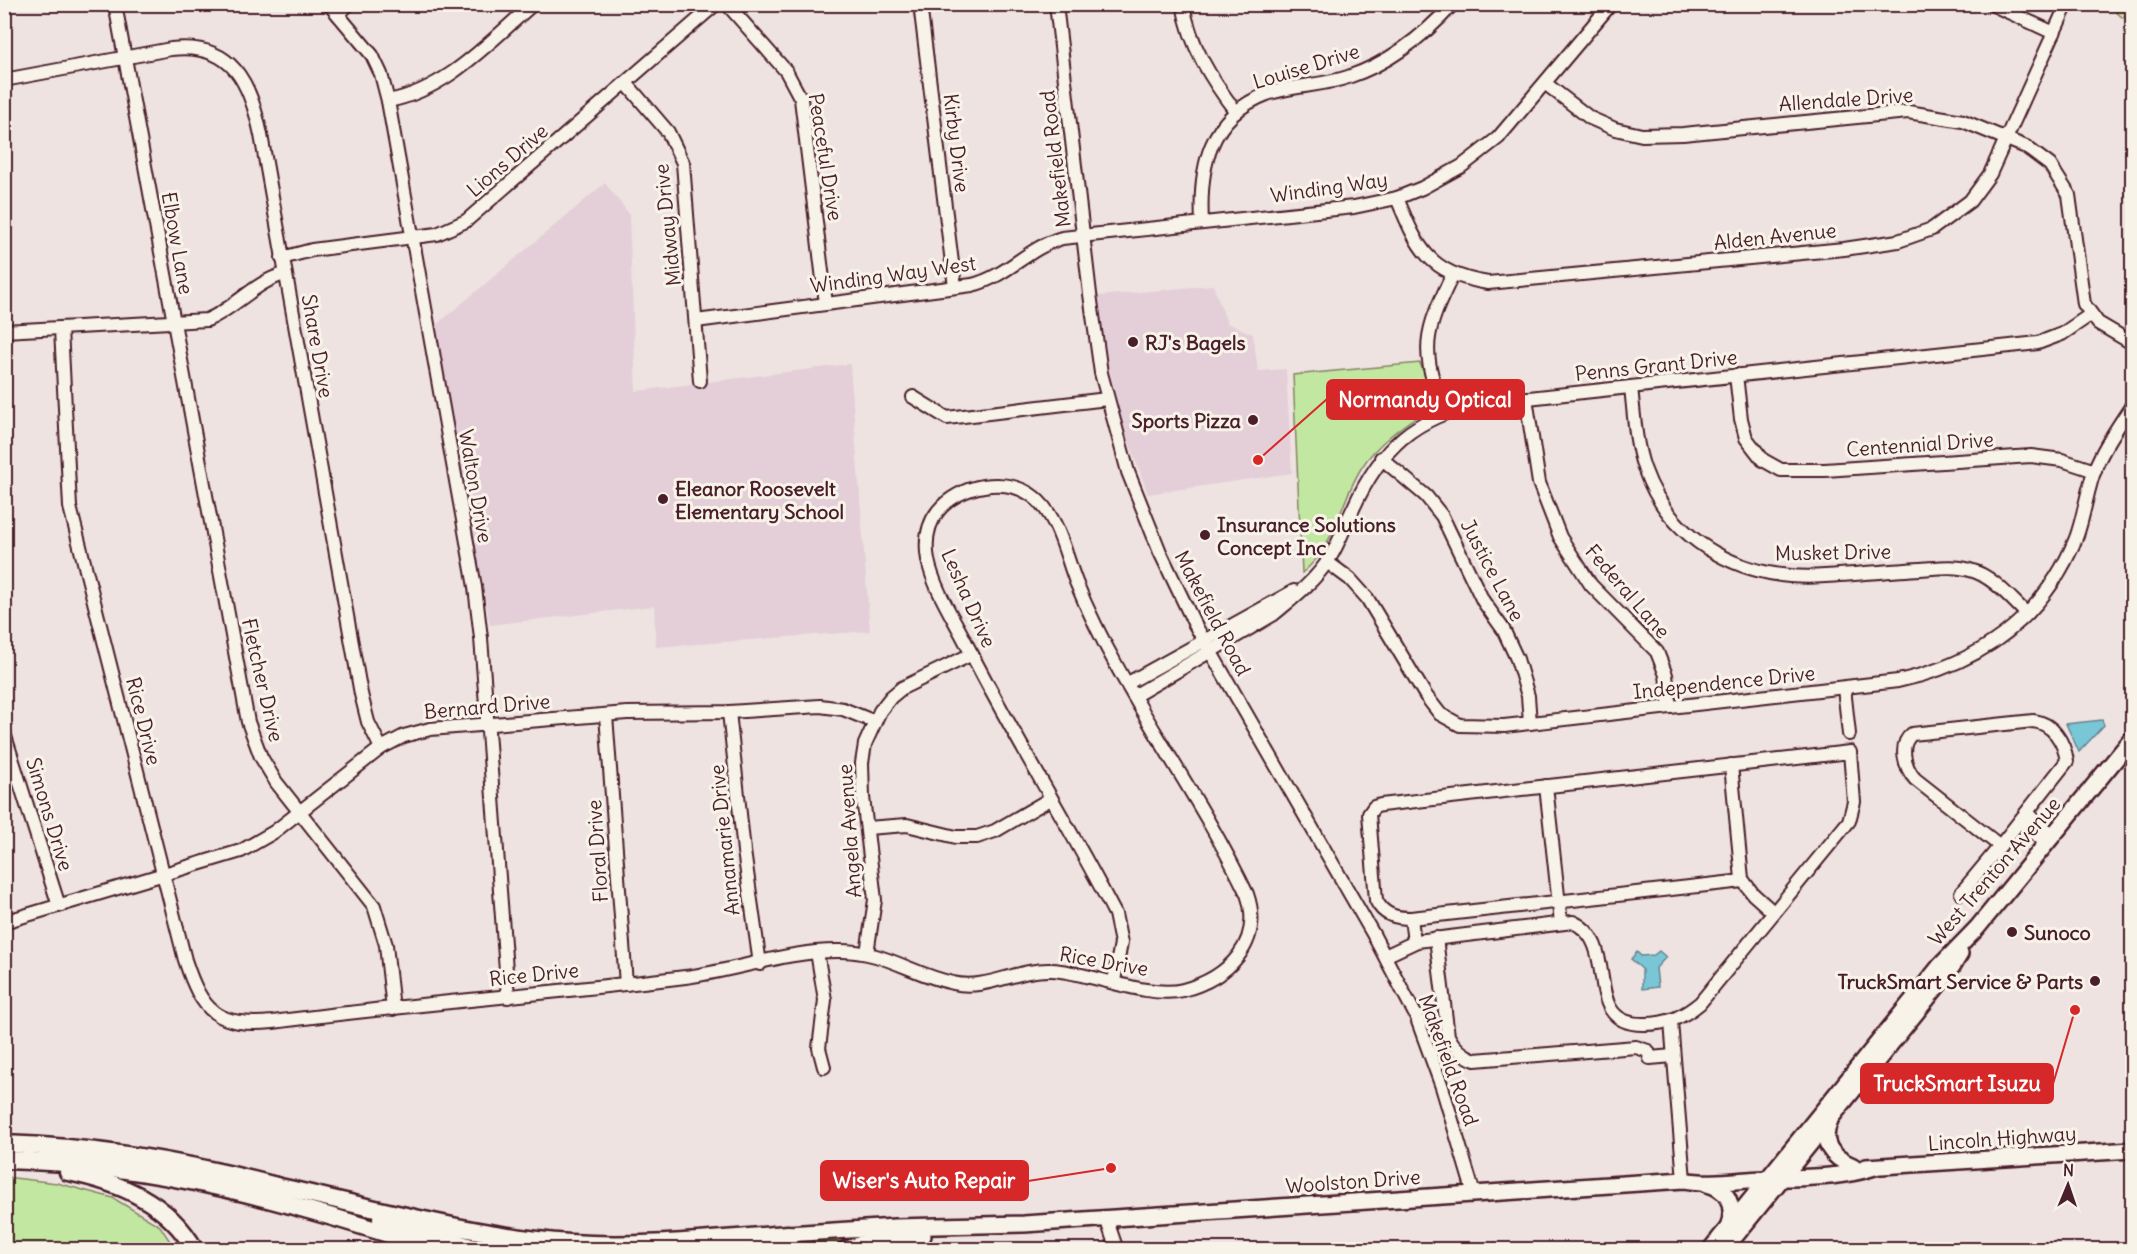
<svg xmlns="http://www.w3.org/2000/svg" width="2137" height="1254" viewBox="0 0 2137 1254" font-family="Delius,sans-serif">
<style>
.built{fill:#e4cfd9}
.green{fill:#c2e7a1;stroke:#868366;stroke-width:1.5}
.water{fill:#79c7d6;stroke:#668492;stroke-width:1.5}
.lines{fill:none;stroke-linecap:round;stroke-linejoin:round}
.minor-casing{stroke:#4a1f2b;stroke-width:16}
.major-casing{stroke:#4a1f2b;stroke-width:20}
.highway-casing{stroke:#4a1f2b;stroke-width:21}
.minor{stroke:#f7f3e8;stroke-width:12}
.major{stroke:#f7f3e8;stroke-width:15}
.highway{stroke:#f7f3e8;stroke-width:16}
.poi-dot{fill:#4a1f2b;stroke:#f7f3e8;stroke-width:2}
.labels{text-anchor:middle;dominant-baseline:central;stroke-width:6;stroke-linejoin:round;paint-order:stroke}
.street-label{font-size:20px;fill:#4a1f2b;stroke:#f7f3e8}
.poi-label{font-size:20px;font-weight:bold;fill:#4a1f2b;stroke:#f7f3e8;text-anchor:start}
.leader{fill:none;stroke:#d62828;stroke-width:2}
.callout-dot{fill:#d62828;stroke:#f7f3e8;stroke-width:2}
.callout{fill:#d62828;stroke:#d62828;stroke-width:2}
.callout-label{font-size:21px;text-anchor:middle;font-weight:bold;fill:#fff}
</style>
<rect width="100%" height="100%" fill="#eee3e1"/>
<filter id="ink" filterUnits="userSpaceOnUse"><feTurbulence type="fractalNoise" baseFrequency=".0167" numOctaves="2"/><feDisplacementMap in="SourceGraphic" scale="12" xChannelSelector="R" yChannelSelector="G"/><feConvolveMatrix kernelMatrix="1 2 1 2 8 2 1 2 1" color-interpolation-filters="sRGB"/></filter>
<g filter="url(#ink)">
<g class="built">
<polygon points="605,183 629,214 636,391 850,364 870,631 656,647 654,606 490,625 435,326"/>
<polygon points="1213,285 1227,323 1253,334 1258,371 1286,369 1292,473 1148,494 1125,431 1108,365 1098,296"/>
</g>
<g class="green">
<polygon points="2108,5 2132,5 2132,7 2123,18"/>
<path d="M 1420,363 L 1435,404 C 1410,421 1379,440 1362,467 C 1339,503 1337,545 1302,573 L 1293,375 Z"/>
<polygon points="5,1177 57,1183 113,1198 160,1226 175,1249 5,1249"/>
<polygon points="861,1236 837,1249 797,1249 797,1242 801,1240"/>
</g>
<g class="water">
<polygon points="2102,720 2104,725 2079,752 2066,724"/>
<polygon points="1659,951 1666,957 1656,968 1658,987 1642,989 1642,969 1631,959 1637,952 1641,956 1654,955"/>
</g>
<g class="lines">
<g class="minor-casing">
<g id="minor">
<polyline points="115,4 248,722 261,757 276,782 374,906 386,945 393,1009"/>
<polyline points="329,4 372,55 381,74 388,101 475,587 481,638 508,997"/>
<polyline points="727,4 786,71 801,99 826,304"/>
<polyline points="920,4 955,287"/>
<polyline points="1056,4 1090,294 1101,373 1128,472 1160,552 1194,623 1373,934 1416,1016 1442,1087 1474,1194"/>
<path d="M 1183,4 C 1190,46 1211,79 1236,112"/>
<polyline points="1991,4 2054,33"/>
<polyline points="338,14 349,4"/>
<path d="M 4,80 L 171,49 C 233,42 250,83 261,135 L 361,694 L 368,722 L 381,748"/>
<polyline points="626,83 668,132 683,163 700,381"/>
<polyline points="1546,84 1590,118 1615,129 1642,135 1683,134 1908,112 1963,121 2026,147 2050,165 2069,195 2084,304 2098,323 2132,343"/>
<path d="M 388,101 C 447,90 489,42 533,4"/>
<path d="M 1397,198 C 1418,249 1428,273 1488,283 L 1844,249 L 1898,241 L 1932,229 L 1970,201 L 1990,174 L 2067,4"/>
<path d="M 1202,222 C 1199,167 1209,116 1267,94 C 1293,85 1322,86 1348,77 C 1390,63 1423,37 1453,4"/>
<polyline points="282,258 312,250 437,234 466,221 716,4"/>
<path d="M 696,321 L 972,285 C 1008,276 1027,248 1062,238 L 1354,207 L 1397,198 L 1422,188 L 1462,166 L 1498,138 L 1611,4"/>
<path d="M 61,329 L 70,507 L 185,960 C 202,1012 217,1027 273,1022 C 410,1004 548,994 685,977 C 735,971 786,951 837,951 C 885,950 910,974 953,983 C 987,991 1018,968 1052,970 C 1089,972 1148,999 1183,990 C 1228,978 1264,943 1247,894 C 1196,787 1121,692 1076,582 C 1065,554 1059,517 1034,497 C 1006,475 959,485 938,511 C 927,525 925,543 928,560 C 934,590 955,620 968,647 C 1014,738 1069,824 1115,914 L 1121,943 L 1114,981"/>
<path d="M 4,331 L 207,320 C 236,308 254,282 285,274"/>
<polyline points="1736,375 1741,419 1746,438 1763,460 1781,470 1825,470 2031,456 2062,460 2095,471"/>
<path d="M 1631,387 C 1634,414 1635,442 1644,468 C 1671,545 1747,582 1825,576 C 1857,574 1888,571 1920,569 C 1936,568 1954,565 1970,570 C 1993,576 2010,598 2027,614"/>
<polyline points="913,397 947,418 1107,399"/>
<polyline points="1526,398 1539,483 1560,537 1591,585 1657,652 1666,675 1670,707"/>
<path d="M 1445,413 C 1419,350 1424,333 1453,274"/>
<polyline points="1381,458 1426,496 1442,516 1483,601 1503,629 1517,659 1528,696 1530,723"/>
<path d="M 1327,562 L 1350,579 L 1367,598 L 1426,696 L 1440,714 L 1460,725 L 1504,726 L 1898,681 C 1981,663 2043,619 2076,538 C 2085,514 2087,487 2097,464 C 2106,443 2120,424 2132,405"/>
<polyline points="1128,683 1294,591"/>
<polyline points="1844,688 1849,734"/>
<path d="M 1134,696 L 1274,614 C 1293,598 1315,581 1329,559 C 1339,544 1345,525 1353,509 C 1381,447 1415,416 1482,403 L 2038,343 L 2062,334 L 2090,315"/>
<polyline points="729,712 744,851 760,964"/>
<polyline points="606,715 626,984"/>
<path d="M 2033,721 C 2053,723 2064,742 2067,761 L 2000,846 L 1915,779 C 1905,768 1898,745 1912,734 Z"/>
<polyline points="4,733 59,906"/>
<polyline points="1731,765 1742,879 1753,894 1773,912"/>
<polyline points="1546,786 1561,923"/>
<polyline points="2027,813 2053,835"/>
<polyline points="2020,821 2046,843"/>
<polyline points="867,828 907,825 956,837 977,837 995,831 1050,799"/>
<polyline points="1961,893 2000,846"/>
<polyline points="1411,918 1414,942"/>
<polyline points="4,922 241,851 274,832 381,748 404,736 430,729 627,713 729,712 820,706 843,709 875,722"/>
<path d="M 1436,938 L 1448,1036 C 1454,1048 1462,1055 1475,1060 L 1636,1047 L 1648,1051 L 1650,1058 L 1673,1056"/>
<polyline points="817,952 825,1000 819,1048 824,1067"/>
<polyline points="867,953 875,900 863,797 862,763 865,744 880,711 891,697 902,688 972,654"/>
<path d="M 1385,956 L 1417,941 L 1573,922 C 1622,944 1579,1026 1645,1024 C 1668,1024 1683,1017 1700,1003 L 1849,821 L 1854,802 L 1850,752 L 1381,805 L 1374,807 L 1369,814 L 1376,900 C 1383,915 1395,918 1411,918 L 1743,881"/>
<polyline points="1671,1022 1684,1180"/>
<polyline points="1106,1218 1117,1250"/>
</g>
</g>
<g class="major-casing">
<g id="major">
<path d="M 1830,1120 C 1820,1143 1831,1157 1853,1166"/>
<polyline points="1866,1167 2132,1150"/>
<path d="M 1707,1184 C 1728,1189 1735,1205 1729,1225"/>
<path d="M 788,1234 L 895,1227 L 1024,1224 L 1684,1180 C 1710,1185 1737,1180 1763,1179 C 1801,1177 1839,1179 1875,1167"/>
<polyline points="788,1234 793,1250"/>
<polyline points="845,1250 872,1240 923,1236"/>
<polyline points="1710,1250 1940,966 1977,928 2132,739"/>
<polyline points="1724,1250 1948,973 1960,954"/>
</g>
</g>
<g class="highway-casing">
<g id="highway">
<path d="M 4,1144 C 96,1147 187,1162 276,1186"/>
<path d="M 4,1160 C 162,1163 291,1203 439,1250"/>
<path d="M 68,1172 C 119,1182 168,1202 195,1250"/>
<path d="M 267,1184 C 364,1205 471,1236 570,1243 C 642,1248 716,1239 788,1234"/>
<polyline points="381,1219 480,1250"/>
</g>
</g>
<use href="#minor" class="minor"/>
<use href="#major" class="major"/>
<use href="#highway" class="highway"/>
</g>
</g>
<g class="poi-dot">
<circle cx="1133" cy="342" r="6"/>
<circle cx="1253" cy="420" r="6"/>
<circle cx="663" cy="499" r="6"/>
<circle cx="1205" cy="535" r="6"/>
<circle cx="2012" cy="932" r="6"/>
<circle cx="2095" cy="981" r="6"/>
</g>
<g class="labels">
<g class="street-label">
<text transform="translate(1306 66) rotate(-17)">Louise Drive</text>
<text transform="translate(1846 99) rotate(-4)">Allendale Drive</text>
<text transform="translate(957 143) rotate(83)">Kirby Drive</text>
<text transform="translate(826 157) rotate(81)">Peaceful Drive</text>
<text transform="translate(1055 159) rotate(-97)">Makefield Road</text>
<text transform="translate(507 160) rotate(-41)">Lions Drive</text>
<text transform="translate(1329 187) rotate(-8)">Winding Way</text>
<text transform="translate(667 225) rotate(-96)">Midway Drive</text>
<text transform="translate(1775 236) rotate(-6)">Alden Avenue</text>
<text transform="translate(178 243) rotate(80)">Elbow Lane</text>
<text transform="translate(893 274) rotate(-8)">Winding Way West</text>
<text transform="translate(318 346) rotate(80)">Share Drive</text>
<text transform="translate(1656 365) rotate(-6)">Penns Grant Drive</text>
<text transform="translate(1920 444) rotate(-4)">Centennial Drive</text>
<text transform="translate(476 486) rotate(80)">Walton Drive</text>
<text transform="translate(1833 552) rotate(-1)">Musket Drive</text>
<text transform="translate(1493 570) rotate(62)">Justice Lane</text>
<text transform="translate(1628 591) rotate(49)">Federal Lane</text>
<text transform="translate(969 598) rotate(66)">Lesha Drive</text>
<text transform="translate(1213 613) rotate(62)">Makefield Road</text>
<text transform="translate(263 680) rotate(77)">Fletcher Drive</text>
<text transform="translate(1724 682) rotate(-6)">Independence Drive</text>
<text transform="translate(487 706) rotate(-5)">Bernard Drive</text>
<text transform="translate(144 721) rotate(76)">Rice Drive</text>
<text transform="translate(50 814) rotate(73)">Simons Drive</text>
<text transform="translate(849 831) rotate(-94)">Angela Avenue</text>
<text transform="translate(724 840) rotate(-96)">Annamarie Drive</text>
<text transform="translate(597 851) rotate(-94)">Floral Drive</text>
<text transform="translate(1994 871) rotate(-49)">West Trenton Avenue</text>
<text transform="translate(1104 961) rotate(10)">Rice Drive</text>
<text transform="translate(534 974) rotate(-6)">Rice Drive</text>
<text transform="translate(1449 1060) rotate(70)">Makefield Road</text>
<text transform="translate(2002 1138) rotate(-4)">Lincoln Highway</text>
<text transform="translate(1353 1181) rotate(-4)">Woolston Drive</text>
</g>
<g class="poi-label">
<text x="1145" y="342">RJ's Bagels</text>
<text x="1241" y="420" text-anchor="end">Sports Pizza</text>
<text x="675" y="488">Eleanor Roosevelt<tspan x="675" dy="23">Elementary School</tspan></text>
<text x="1217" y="524">Insurance Solutions<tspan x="1217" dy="23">Concept Inc</tspan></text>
<text x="2024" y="932">Sunoco</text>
<text x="2083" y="981" text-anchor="end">TruckSmart Service &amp; Parts</text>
</g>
</g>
<path class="leader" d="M1258 460L1327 399M2075 1010L2053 1084M1111 1168L1028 1181"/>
<g class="callout-dot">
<circle cx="1258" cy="460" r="6"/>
<circle cx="2075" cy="1010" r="6"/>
<circle cx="1111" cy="1168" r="6"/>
</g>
<g class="callout">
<rect x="1327" y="380" width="197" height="39" rx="6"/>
<rect x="1861" y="1064" width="192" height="39" rx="6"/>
<rect x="821" y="1161" width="207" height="39" rx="6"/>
</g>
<g class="callout-label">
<text x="1425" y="407">Normandy Optical</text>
<text x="1957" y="1091">TruckSmart Isuzu</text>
<text x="924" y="1188">Wiser's Auto Repair</text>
</g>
<rect width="2137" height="1254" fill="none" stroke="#f7f3e8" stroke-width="24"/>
<rect x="12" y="12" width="2113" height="1230" fill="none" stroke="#4a1f2b" stroke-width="2" filter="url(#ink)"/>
<g transform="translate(2068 1185) rotate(2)" stroke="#f7f3e8" stroke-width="4.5" paint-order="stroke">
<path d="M0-4.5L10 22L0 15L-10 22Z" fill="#4a1f2b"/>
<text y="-9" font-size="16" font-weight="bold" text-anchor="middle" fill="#4a1f2b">N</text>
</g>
</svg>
